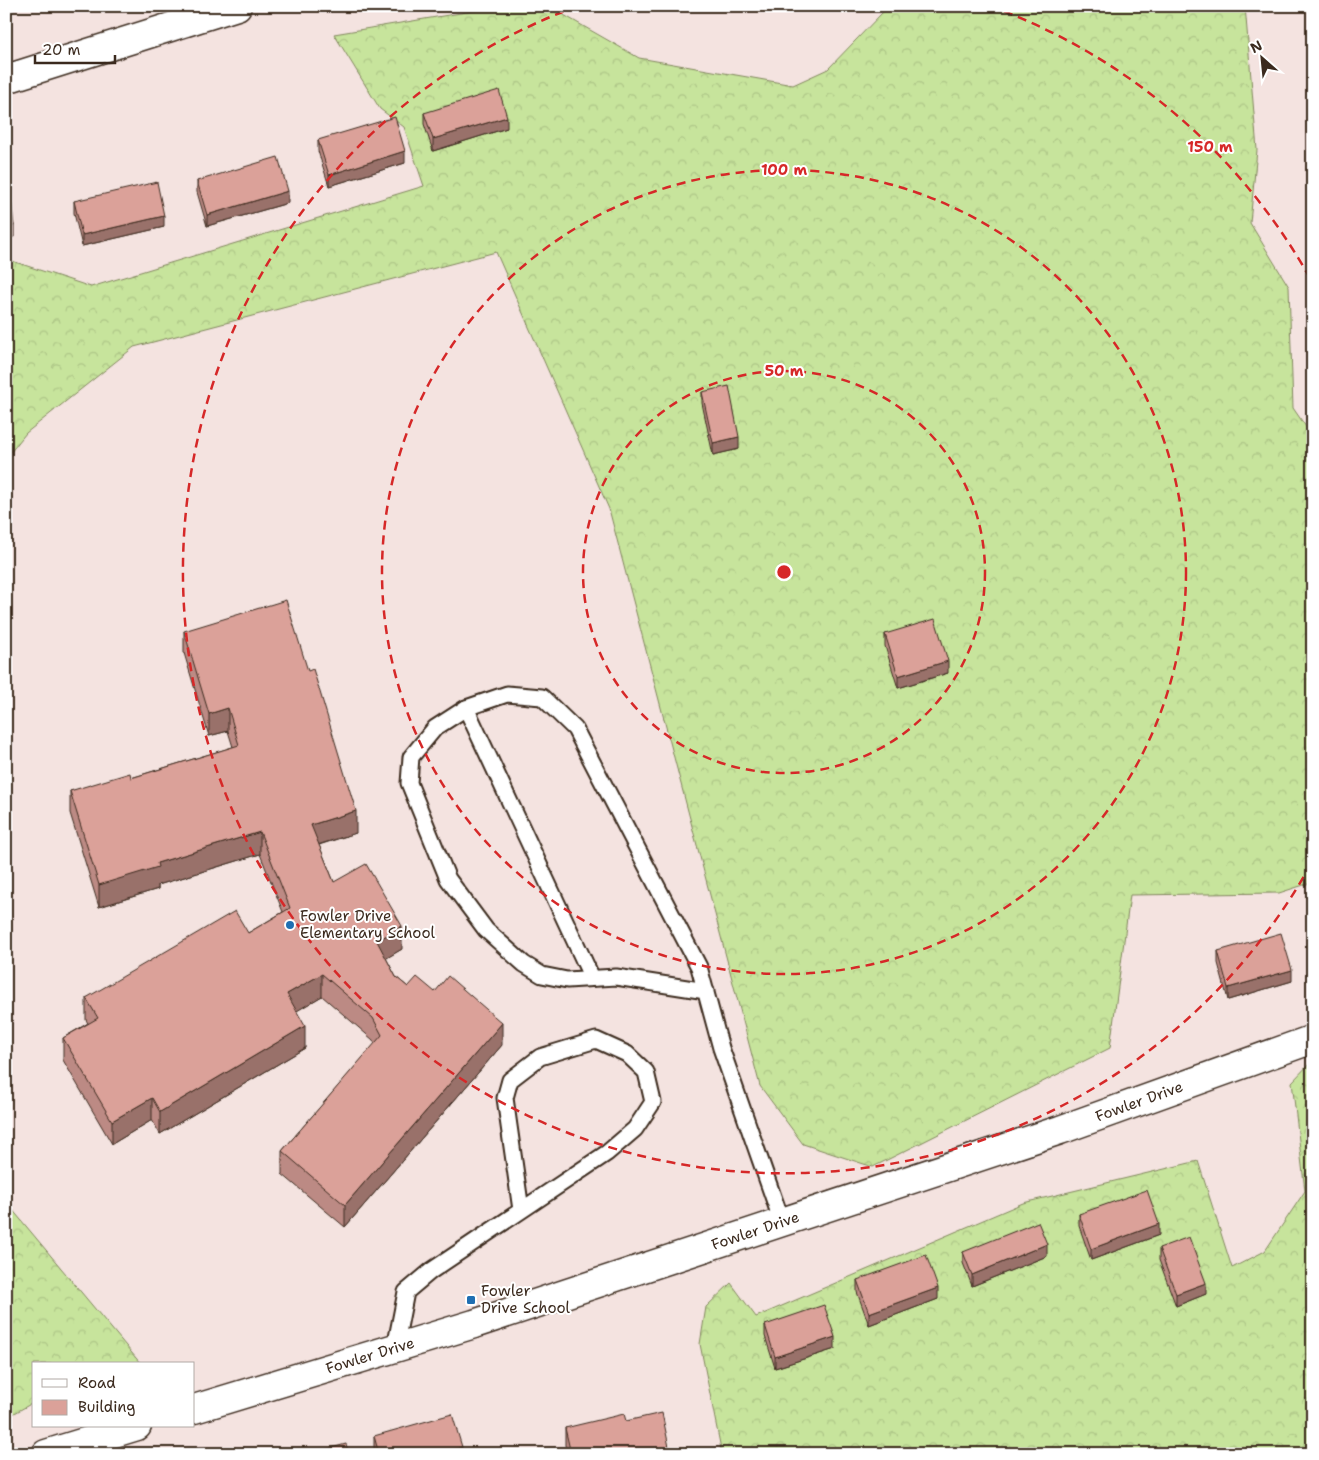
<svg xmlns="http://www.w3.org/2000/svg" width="1319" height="1460" viewBox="0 0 1319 1460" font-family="'Shantell Sans',sans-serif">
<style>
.forest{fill:url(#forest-crowns);stroke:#81875d}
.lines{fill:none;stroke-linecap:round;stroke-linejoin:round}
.service-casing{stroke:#3b2a1e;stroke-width:19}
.minor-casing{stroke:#3b2a1e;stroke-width:31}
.tertiary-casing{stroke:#3b2a1e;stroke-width:31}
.service{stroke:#fff;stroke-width:15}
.minor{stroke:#fff;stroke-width:28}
.tertiary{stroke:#fff;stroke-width:28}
.wall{fill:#bc8a84;stroke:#3b2a1e}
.shaded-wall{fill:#99716b;stroke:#3b2a1e}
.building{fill:#dba199;stroke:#3b2a1e}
.ring{fill:none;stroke:#d62828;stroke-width:2.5;stroke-dasharray:9 6}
.poi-dot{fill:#1f6fb2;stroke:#fff;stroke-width:2}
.labels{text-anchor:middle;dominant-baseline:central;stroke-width:4;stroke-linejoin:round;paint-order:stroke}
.poi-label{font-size:15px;fill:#3b2a1e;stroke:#fff;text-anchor:start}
.street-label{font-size:15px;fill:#3b2a1e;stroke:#fff}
.centre{fill:#d62828;stroke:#fff;stroke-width:2.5}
.ring-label{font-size:15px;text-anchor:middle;font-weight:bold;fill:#d62828;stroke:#fff;stroke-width:4;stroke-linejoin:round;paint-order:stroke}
</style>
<defs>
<pattern id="forest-crowns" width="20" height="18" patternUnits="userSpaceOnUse" patternTransform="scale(1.25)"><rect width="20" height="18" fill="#c7e49c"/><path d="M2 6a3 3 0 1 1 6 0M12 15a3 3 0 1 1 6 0" fill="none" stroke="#acc486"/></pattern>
</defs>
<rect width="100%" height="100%" fill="#f4e3e0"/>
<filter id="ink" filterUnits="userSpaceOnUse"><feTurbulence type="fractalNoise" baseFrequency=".02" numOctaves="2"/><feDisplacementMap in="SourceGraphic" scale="10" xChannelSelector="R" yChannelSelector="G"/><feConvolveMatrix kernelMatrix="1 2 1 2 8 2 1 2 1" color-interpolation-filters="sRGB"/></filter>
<g filter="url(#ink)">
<g class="forest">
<polygon points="503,6 548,6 639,58 793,85 828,69 883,12 883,6 1245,6 1257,150 1250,223 1289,287 1293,408 1313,437 1313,882 1279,893 1130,895 1110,1048 873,1167 803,1144 760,1086 609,509 496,252 134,347 26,433 6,458 6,259 91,287 424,186 404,127 380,109 334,34"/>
<polygon points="1313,1060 1313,1454 722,1454 700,1344 706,1307 731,1283 756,1317 1023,1203 1198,1161 1232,1268 1265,1251 1305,1191 1292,1082"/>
<polygon points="6,1202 141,1364 34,1364 34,1402 6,1418"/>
</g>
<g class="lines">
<g class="service-casing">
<g id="service">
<polyline points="466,708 592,978"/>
<polyline points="706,991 616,977 567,980 542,975 524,964 486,930 448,879 409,783 411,757 435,728 466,708 507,694 542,697 575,729 699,967 721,1048 782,1222"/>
<polyline points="395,1348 406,1292 431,1271 607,1153 635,1129 653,1102 646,1072 627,1054 596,1040 540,1057 510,1080 505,1098 521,1210"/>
</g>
</g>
<g class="minor-casing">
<polyline id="minor" points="6,79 237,6"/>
</g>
<g class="tertiary-casing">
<g id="tertiary">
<path id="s1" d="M 194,1409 L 474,1324 L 1060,1130 L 1313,1039"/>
<polyline points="46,1454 137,1426"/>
</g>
</g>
<use href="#service" class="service"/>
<use href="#minor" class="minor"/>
<use href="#tertiary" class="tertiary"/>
</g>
<g class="wall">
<polygon points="1309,6 1313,6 1313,18"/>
<polygon points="424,113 507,128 433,151 424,124"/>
<polygon points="318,140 405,163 329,186 318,151"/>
<polygon points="197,181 288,203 207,226 197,192"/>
<polygon points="6,188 14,226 14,237 6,238"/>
<polygon points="74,201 164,227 82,246 74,213"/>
<polygon points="702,392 739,449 713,455 702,403"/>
<polygon points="184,631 356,833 319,845 334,882 402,949 386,958 396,977 408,987 435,992 502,1045 345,1227 282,1174 282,1151 375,1044 373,1040 322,996 296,1011 305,1048 160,1134 152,1120 112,1144 63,1060 63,1038 88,1023 86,1020 86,998 248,933 283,912 260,854 158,885 158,889 99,907 70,813 70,791 131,778 233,747 228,731 209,736 184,653"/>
<polygon points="885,634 948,673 898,688 885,646"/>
<polygon points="1218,951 1292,981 1228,1000 1218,963"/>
<polygon points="1079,1214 1159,1235 1091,1260 1079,1226"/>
<polygon points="1159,1248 1206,1294 1176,1306 1159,1260"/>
<polygon points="963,1252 1047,1256 972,1286 963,1263"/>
<polygon points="857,1280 938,1299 869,1325 857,1292"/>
<polygon points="765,1325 835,1349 775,1368 765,1336"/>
<polygon points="626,1421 669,1454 567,1454 565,1445 565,1428"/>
<polygon points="374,1436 462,1454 375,1454 374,1447"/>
</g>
<g class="shaded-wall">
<polygon points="507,117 507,128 433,151 433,139"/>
<polygon points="405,151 405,163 329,186 329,175"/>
<polygon points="288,191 288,203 207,226 207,215"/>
<polygon points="164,216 164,227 82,246 82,235"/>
<polygon points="739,437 739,449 713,455 713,443"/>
<polygon points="948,661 948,673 898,688 898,676"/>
<polygon points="228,708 228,731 209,736 209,714"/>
<polygon points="356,811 356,833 311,847 311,825"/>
<polygon points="260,832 260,854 158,885 158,889 99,907 99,885 157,863"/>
<polygon points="402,926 402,949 377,964 377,941"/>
<polygon points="1292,970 1292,981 1228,1000 1228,988"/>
<polygon points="322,974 322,996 287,1017 287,994"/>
<polygon points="502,1023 502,1045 345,1227 345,1205"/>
<polygon points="305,1026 305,1048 160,1134 160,1112"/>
<polygon points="152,1098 152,1120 112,1144 112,1121"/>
<polygon points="1159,1224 1159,1235 1091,1260 1091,1249"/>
<polygon points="1047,1244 1047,1256 972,1286 972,1275"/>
<polygon points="1206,1283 1206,1294 1176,1306 1176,1294"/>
<polygon points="938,1288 938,1299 869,1325 869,1313"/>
<polygon points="835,1337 835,1349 775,1368 775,1357"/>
<polygon points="462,1447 462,1454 439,1454"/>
<polygon points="669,1447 669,1454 641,1454"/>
</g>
<g class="building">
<polygon points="499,90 507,117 433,139 424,113"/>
<polygon points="395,117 405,151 329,175 318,140"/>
<polygon points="278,157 288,191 207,215 197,181"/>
<polygon points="157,182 164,216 82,235 74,201"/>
<polygon points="6,188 10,188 14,226 6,226"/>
<polygon points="729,386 739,437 713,443 702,392"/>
<polygon points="286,600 308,671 313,669 356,811 311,825 334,882 366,864 402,926 377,941 396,977 408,987 417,977 435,992 448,976 502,1023 345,1205 282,1151 382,1035 373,1018 322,974 287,994 305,1026 160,1112 152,1098 112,1121 63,1038 98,1018 86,998 235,911 248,933 290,908 260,832 157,863 158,867 99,885 70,791 130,773 131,778 239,745 228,708 209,714 184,631"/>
<polygon points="935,619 948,661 898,676 885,634"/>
<polygon points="1281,933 1292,970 1228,988 1218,951"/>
<polygon points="1147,1190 1159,1224 1091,1249 1079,1214"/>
<polygon points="1038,1222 1047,1244 972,1275 963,1252"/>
<polygon points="1189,1237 1206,1283 1176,1294 1159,1248"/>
<polygon points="926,1255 938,1288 869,1313 857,1280"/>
<polygon points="824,1305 835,1337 775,1357 765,1325"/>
<polygon points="662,1413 669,1447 641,1454 571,1454 565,1428 624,1414 626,1421"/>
<polygon points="452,1414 462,1447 439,1454 379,1454 374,1436"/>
<polygon points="346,1444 349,1454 309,1454"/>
</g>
</g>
<g class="ring">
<circle cx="784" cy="572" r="201"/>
<circle cx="784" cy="572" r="402"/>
<path d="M1311 864A602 602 0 1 1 578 6M990 6A602 602 0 0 1 1311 280"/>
</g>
<g class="poi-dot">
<circle cx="290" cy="925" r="5"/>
<rect x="466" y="1295" width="10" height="10" rx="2.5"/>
</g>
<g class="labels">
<g class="poi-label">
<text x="300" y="916">Fowler Drive<tspan x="300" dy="17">Elementary School</tspan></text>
<text x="481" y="1291">Fowler<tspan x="481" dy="17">Drive School</tspan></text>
</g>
<g class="street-label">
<text stroke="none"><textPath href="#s1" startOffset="994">Fowler Drive</textPath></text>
<text stroke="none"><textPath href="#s1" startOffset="589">Fowler Drive</textPath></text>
<text stroke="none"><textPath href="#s1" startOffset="184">Fowler Drive</textPath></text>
</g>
</g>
<circle cx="784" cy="572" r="8" class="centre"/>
<g class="ring-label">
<text x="1210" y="152">150 m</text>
<text x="784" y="175">100 m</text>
<text x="784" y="376">50 m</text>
</g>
<rect width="1319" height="1460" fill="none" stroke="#fff" stroke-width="25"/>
<rect x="12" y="12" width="1294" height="1435" fill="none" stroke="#3b2a1e" stroke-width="2" filter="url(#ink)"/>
<rect x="32" y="1362" width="162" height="65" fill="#ffffff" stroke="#b1aaa5"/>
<rect x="42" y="1379" width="25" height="8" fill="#ffffff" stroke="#b1aaa5"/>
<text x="78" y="1388" font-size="15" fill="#3b2a1e">Road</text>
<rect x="42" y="1400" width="25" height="15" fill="#dba199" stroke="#b1aaa5"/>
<text x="78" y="1412" font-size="15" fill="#3b2a1e">Building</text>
<g transform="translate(1262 58) rotate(333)" stroke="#ffffff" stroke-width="4" paint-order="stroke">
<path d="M0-4L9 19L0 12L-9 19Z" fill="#3b2a1e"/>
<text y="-8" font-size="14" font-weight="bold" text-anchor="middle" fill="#3b2a1e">N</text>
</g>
<path d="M35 55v8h80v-8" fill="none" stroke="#3b2a1e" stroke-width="2.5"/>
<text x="42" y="55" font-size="15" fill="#3b2a1e" stroke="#ffffff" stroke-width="4" paint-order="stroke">20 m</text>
</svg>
